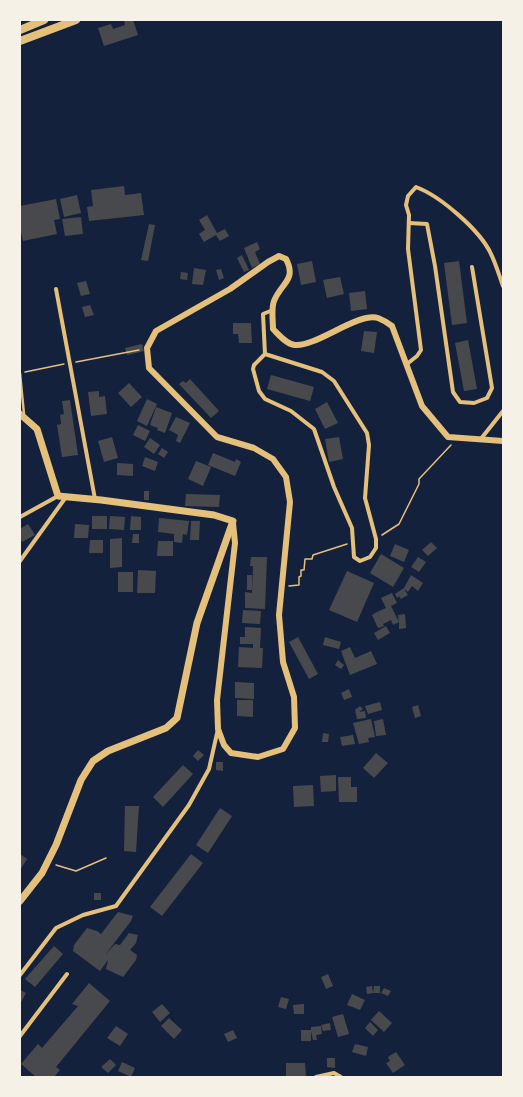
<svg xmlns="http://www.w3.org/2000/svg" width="523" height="1097" viewBox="0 0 523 1097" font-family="'Asap Condensed',sans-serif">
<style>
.building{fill:#48494c}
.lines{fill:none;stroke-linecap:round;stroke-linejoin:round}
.path{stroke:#e5c07b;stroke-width:1.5}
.service{stroke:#e5c07b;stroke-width:2.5}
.minor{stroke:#e5c07b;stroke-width:4}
.tertiary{stroke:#e5c07b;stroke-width:6}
.secondary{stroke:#e5c07b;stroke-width:7}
.primary{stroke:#e5c07b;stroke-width:8}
</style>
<rect width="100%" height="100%" fill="#14213d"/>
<g class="building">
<polygon points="124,20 133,20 138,35 104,46 98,28 111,24 113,29 125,25"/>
<polygon points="124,186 125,195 141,193 144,215 89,221 87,207 93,206 91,190"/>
<polygon points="77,195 81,213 64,217 60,199"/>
<polygon points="56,199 60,219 54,220 57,234 23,241 20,228 20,206"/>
<polygon points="207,215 217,233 225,229 229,236 220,241 216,235 204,242 199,234 205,230 199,220"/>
<polygon points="81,217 83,234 65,236 62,219"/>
<polygon points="149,224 155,225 148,261 141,260"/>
<polygon points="257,242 260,249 255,252 260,264 252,268 244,248"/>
<polygon points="242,255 249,270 244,272 237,258"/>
<polygon points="312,261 316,282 301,285 297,264"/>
<polygon points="459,261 467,323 452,325 444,263"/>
<polygon points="194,268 206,270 203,285 192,284"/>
<polygon points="221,269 224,278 219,280 216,270"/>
<polygon points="181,272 188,273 187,280 180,279"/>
<polygon points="340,277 344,294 327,298 323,280"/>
<polygon points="86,281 90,294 81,296 77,283"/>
<polygon points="365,291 367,309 351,311 349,293"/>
<polygon points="90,305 94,315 85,317 82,307"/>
<polygon points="233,323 251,323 252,343 239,343 238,334 233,334"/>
<polygon points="364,331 377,332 374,353 361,351"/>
<polygon points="468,340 477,389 464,391 455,343"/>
<polygon points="142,344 144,351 127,355 125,348"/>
<polygon points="271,375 314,387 310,401 267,389"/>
<polygon points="190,379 219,411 211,418 179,384 183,381 186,383"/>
<polygon points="129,383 142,397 131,407 118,393"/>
<polygon points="99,391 99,397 105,396 107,414 91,416 88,392"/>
<polygon points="147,399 157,404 147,426 137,421"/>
<polygon points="70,400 78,455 62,457 57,425 61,424 60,415 64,414 62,401"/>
<polygon points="327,402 338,423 325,429 315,409"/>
<polygon points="156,407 172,413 165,433 157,430 158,428 150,425"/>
<polygon points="176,417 190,423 180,443 176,441 178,435 169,430"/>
<polygon points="138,425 150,431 145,441 133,435"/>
<polygon points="112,437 118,458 104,462 98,441"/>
<polygon points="339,437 343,459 329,462 325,439"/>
<polygon points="150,438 160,445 154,454 144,447"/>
<polygon points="162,448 168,452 164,458 158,454"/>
<polygon points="213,453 235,462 236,459 241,462 235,476 208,465"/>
<polygon points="145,457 158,462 155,471 142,466"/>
<polygon points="196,461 211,467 203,486 188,479"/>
<polygon points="117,463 133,464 133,476 117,475"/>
<rect x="144" y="491" width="5" height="9"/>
<polygon points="186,494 220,495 219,507 185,506"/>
<rect x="92" y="516" width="15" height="13"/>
<polygon points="110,516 125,517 124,530 109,529"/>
<polygon points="131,516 141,517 141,530 130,530"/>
<polygon points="159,518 189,521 187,535 183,534 182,543 174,542 174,534 158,532"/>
<polygon points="191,521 200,521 199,540 190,540"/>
<polygon points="28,524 35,535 22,542 20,538 20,529"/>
<polygon points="75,524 89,525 88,538 74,538"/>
<polygon points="133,534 139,534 139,543 132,543"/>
<polygon points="122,538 122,567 110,568 110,539"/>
<polygon points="90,540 103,540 103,553 89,553"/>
<polygon points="158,541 173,541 173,556 157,556"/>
<polygon points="431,542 437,548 428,556 422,550"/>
<polygon points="395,544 409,550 404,562 390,556"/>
<polygon points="381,554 404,568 393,587 370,573"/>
<polygon points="251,557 267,557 265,609 245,608 245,592 252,593 253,566 250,566"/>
<polygon points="418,557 426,562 419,572 411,567"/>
<polygon points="138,570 156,571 155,593 137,593"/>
<polygon points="347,571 374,583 357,622 329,610"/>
<rect x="118" y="572" width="15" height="20"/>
<rect x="247" y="575" width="5" height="15"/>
<polygon points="411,575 423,583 418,591 412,586 408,592 404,589 408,595 401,599 399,596 397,598 395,594 404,588"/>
<polygon points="392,593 397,603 391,606 399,622 398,615 405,614 406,628 399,629 399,622 393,625 391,620 383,624 377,612 386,608 381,598"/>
<polygon points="243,610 261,611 260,624 242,623"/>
<polygon points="377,612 384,626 378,628 372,615"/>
<polygon points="386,626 390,633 378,640 374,633"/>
<polygon points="245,627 261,628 260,648 263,648 262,668 238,667 239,647 253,648 253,644 240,644 240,637 245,637"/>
<polygon points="298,637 318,674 309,679 289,642"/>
<polygon points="325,637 341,642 339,649 323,645"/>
<polygon points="350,647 355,658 371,651 377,664 350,675 341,651"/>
<polygon points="338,660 344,665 341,669 335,665"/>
<polygon points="235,682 254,683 254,699 235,698"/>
<polygon points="349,689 352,697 344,700 341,693"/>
<polygon points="237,700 253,700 253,717 237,716"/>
<polygon points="380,702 382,710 368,714 365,706"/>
<polygon points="418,705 421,716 415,718 412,707"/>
<polygon points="360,706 363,709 359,712 365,711 366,718 357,719 355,710"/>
<polygon points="371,719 375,737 368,738 369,742 359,744 353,723"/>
<polygon points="383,719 386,735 376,736 374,721"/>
<polygon points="323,733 329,734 328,742 322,742"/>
<polygon points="353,735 355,744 342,746 340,737"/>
<polygon points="198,750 204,755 198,761 193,756"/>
<polygon points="376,753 388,763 374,778 363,768"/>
<polygon points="216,762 223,762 223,771 216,770"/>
<polygon points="183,765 193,774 163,807 153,797"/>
<polygon points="336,775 336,791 321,792 320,776"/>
<polygon points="338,777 351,777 351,787 357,787 357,802 339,802"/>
<polygon points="313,785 314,806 294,807 293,786"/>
<polygon points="125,806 139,806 136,852 124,851"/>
<polygon points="220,808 232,816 208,853 196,845"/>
<polygon points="20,854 27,859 20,870"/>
<polygon points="191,854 203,863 162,916 150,907"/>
<rect x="94" y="893" width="7" height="7"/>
<polygon points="118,912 133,916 131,921 105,955 115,944 120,945 129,933 138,935 136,943 130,950 137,955 136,960 123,977 106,969 108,960 100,971 73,951 74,945 87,928 97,931 101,934"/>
<polygon points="54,946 63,954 35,987 25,979"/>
<polygon points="328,974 333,986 326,989 321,977"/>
<polygon points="89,983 110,1001 56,1067 60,1070 54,1077 36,1077 21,1064 38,1044 42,1048 78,1006 72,1004"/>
<polygon points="372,986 373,993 367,994 366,987"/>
<polygon points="374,986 380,986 380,993 373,993"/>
<polygon points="384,988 391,991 388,996 381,993"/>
<polygon points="20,990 26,993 20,1004"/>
<polygon points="352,994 365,1000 360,1010 347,1005"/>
<polygon points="281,997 289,999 286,1009 278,1007"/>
<polygon points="162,1004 170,1013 160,1022 152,1012"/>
<polygon points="304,1004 304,1014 294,1014 293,1005"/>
<polygon points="379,1011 392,1023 384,1032 371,1020"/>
<polygon points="343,1014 349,1034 338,1037 332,1017"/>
<polygon points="169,1018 182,1030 174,1039 161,1026"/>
<polygon points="370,1022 378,1030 373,1036 365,1028"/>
<polygon points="330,1023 331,1030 323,1031 321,1025"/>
<polygon points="116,1026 128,1034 120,1046 107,1038"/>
<polygon points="321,1026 322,1034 316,1035 317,1040 313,1040 311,1031 311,1041 301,1041 301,1030 311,1030 311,1027"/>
<polygon points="233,1030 237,1038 228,1042 224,1034"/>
<polygon points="355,1044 368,1047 366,1056 352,1052"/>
<polygon points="396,1052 405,1065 393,1073 386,1063 390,1061 388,1057"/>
<polygon points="327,1058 335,1058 335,1068 327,1067"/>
<polygon points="110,1059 116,1065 108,1073 101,1067"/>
<polygon points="122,1062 135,1068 131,1077 118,1071"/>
<polygon points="286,1063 305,1063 306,1077 286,1077"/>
</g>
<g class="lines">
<g class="path">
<polyline points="76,362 139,350"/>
<polyline points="25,372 64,364"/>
<polyline points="382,535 399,524 419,484 419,479 451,445"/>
<polyline points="289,586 299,585 299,577 301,576 301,570 304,570 305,559 312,559 313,555 347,544"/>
<polyline points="56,865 76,871 106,858"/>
</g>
<polyline class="service" points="20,373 24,414"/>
<g class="minor">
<polyline points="409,223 427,224 435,266 453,392 460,402 474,403 487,398 492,388 472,267"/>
<polyline points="56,289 95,499"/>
<polyline points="265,354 254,365 253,369 259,391 265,399 291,411 314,429 334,487 352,528 354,557 360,561 370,557 376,548 376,539 365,498 369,445 367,433 334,381 322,372 265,354 263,314 273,310"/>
<path d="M 407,364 L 417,356 L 421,350 L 408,249 L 409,215 L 406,205 L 408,196 L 416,187 C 440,196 480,230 491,254 C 496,264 499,275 503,286"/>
<polyline points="480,440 503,411"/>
<polyline points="20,517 58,496"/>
<polyline points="20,561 66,497"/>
<polyline points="20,975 56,928 83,915 116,906 189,805 209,769 218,729"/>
<polyline points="20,1036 67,974"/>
<polyline points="316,1077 334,1073 341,1077"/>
</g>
<path class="tertiary" d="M 233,523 L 235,543 L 217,700 L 218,729 L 224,745 L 231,753 L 258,757 L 283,749 L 295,728 L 294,697 L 283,662 L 279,615 L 290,502 L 286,477 L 273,459 L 254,448 L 217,437 L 149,368 L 147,348 L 156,331 L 230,289 L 268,262 L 279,256 L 286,259 C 297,280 281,283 274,301 C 271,309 273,320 273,329 C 279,335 286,344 295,345 C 316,347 358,312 378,318 C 383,320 388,323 392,326 L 422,406 L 448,437 L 503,441"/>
<polyline class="secondary" points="20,414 37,429 58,496 101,500 214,515 233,521 197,623 177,718 166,728 108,751 93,761 81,780 56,845 42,873 20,901"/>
<g class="primary">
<polyline points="20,30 44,20"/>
<polyline points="20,41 76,20"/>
</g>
</g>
<rect width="523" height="1097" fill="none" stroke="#f6f1e7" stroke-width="42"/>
</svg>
